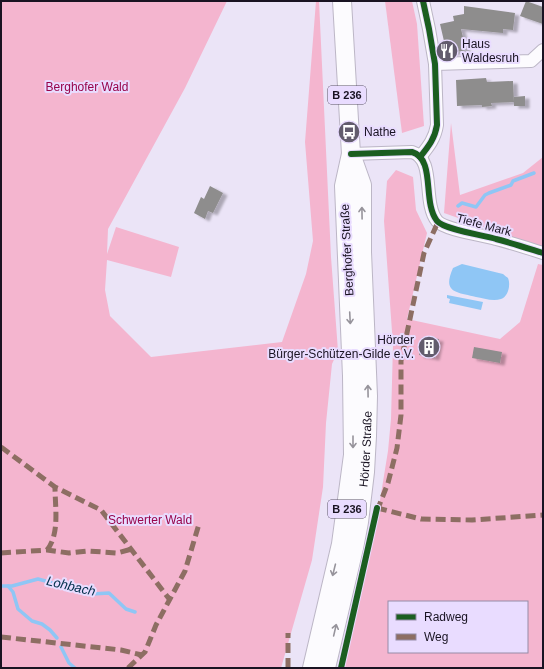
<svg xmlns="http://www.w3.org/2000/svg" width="544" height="669" viewBox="0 0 544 669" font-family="Helvetica,sans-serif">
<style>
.green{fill:#f4b5cf;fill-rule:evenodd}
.water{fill:#8fc6f5}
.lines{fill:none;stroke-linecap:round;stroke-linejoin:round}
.stream{stroke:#8fc6f5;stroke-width:3.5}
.building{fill:#8e8d8d;filter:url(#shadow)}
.minor-casing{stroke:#bcb6c6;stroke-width:14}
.primary-casing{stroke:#bcb6c6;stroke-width:20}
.minor{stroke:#fcfbfe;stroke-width:12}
.primary{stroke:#fcfbfe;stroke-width:18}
.quiet{stroke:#8d6e63;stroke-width:5;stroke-dasharray:10 5;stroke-linecap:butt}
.cycleway-casing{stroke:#e9dcff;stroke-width:8}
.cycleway{stroke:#1b5e20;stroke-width:6}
.oneway{stroke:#96939b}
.labels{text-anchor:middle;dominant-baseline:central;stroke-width:4;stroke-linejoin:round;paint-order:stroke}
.shield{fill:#e9dcff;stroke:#574f64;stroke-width:1}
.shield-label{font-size:11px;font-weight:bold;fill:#191322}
.poi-label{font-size:12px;fill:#191322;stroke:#e9dcff;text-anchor:start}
.park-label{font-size:12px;fill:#97044b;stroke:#e9dcff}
.street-label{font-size:12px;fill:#191322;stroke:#e9dcff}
.water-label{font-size:13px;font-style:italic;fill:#002f4b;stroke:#e9dcff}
</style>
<defs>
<filter id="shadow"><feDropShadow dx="4.5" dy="2.5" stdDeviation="1" flood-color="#0004"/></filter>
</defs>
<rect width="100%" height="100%" fill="#ebe4f7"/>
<g class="green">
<polygon points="1,1 227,1 185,88 108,229 107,254 116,227 179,247 171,277 107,260 105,290 110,316 151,357 282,342 306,274 313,241 305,142 316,1 319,1 331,257 338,351 332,364 326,423 323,487 312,560 281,668 1,668"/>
<polygon points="385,1 412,1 417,24 424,126 402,133"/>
<polygon points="451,123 460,195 523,173 543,157 543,248 444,213"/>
<path d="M 396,170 L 413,177 L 416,210 L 427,233 L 407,319 L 500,339 L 520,322 L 538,264 L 543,265 L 543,668 L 344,668 L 376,525 L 388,451 L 391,419 L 393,345 L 384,221 L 387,181 ZM 389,602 L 527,602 L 527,652 L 389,652 Z"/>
</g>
<g class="water">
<path d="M 462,264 L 503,274 C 505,276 507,277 508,278 C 511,285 508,297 501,299 C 493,302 483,298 476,297 C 456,292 442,293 453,268 Z"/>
<polygon points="447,295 483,302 481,310 449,303 450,299 447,298"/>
</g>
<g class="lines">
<g class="stream">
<polyline points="458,206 462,203 476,207 485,195 489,193 511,185 513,181 534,173"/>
<polyline points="1,586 12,586 38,579 68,587 80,588 92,594 109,593 126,609 135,612"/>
<polyline points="8,586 13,592 18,609 32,621 42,624 50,630 57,638"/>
<polyline points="61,647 69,663 75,668"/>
</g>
</g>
<g class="building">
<polygon points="526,1 543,7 543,24 520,16"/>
<polygon points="464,6 515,13 513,30 503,29 503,33 461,29 466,50 447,54 440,24 454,21 453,16 464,14"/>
<polygon points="486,78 487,82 513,81 514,102 514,97 525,96 525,106 514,106 514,102 491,103 492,106 482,107 482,105 457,106 456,80"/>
<polygon points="210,186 223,193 213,213 208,211 205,219 194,213 201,197 204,199"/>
<polygon points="423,337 439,339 435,358 419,355"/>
<polygon points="474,347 502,352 500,363 472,358"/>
</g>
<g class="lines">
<g class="minor-casing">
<g id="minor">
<polyline points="435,64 531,61 543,50"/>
<path d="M 351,154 L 412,152 C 436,159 422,202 437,221 C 445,230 483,235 496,239 C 512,243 527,248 543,253"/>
<path d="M 420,157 C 429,146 435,138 437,125 L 435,64 L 429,29 L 423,1"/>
</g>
</g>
<g class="primary-casing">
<g id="primary">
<polyline points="312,668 341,544 353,455 352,376 344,186 351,154"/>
<path id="s1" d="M 326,668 L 354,548 L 359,522 L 365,472 L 367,436 L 368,396 L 362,252 L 362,185 L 351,154 L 342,1"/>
</g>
</g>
<use href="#minor" class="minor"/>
<use href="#primary" class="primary"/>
<g class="quiet">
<polyline points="1,447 55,487 101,510 170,600"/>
<polyline points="377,508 421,519 472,520 543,515"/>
<polyline points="377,511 388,483 397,448 401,415 401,361 424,253 438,222"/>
<path d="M 47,550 C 60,534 55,507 55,487"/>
<polyline points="1,553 47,550 69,553 88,551 117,553 132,549"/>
<polyline points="1,637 121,650 142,655"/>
<polyline points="128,668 145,652 156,625 185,571 199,524"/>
<polyline points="288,668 288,633"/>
</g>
<g class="cycleway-casing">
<g id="cycleway">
<path d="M 351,154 L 412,152 C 436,159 422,202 437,221 C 445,230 483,235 496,239 C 512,243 527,248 543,253"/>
<path d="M 420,157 C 429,146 435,138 437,125 L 435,64 L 429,29 L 423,1"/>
<polyline points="341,668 377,508"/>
</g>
</g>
<use href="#cycleway" class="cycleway"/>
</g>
<defs><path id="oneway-shaft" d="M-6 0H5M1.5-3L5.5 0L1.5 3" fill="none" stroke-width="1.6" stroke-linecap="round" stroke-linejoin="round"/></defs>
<g class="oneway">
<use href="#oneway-shaft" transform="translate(362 213) rotate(-91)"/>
<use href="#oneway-shaft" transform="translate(350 318) rotate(87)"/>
<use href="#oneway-shaft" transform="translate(368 391) rotate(-91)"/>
<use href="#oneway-shaft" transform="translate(353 442) rotate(90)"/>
<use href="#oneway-shaft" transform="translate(334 570) rotate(104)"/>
<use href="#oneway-shaft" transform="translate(335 630) rotate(-77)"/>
</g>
<defs>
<g id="restaurant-disc" transform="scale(1.15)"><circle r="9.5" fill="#625c6d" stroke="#e9dcff"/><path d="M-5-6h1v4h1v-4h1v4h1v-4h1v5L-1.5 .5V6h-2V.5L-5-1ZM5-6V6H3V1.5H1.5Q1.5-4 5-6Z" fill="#fff"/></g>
<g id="bus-disc" transform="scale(1.15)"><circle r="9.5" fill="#625c6d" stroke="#e9dcff"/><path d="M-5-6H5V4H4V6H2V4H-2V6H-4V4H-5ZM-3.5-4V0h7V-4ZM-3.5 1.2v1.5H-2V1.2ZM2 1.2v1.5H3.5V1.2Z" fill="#fff"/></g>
<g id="building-disc" transform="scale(1.15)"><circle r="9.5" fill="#625c6d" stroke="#e9dcff"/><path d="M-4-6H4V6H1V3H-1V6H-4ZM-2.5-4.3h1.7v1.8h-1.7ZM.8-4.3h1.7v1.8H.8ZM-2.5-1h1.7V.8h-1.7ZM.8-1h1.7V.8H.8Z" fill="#fff"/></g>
</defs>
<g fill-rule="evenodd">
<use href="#restaurant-disc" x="447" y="51"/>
<use href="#bus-disc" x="349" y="132"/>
<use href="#building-disc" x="429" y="347"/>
</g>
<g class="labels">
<g class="shield">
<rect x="328" y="86" width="38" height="18" rx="3"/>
<rect x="328" y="500" width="38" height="18" rx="3"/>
</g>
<g class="shield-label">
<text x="347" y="95">B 236</text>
<text x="347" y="509">B 236</text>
</g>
<g class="poi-label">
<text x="462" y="44">Haus<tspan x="462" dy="14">Waldesruh</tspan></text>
<text x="364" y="132">Nathe</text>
<text x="414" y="340" text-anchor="end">Hörder<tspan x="414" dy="14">Bürger-Schützen-Gilde e.V.</tspan></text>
</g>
<g class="park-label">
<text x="87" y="87">Berghofer Wald</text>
<text x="150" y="520">Schwerter Wald</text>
</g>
<g class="street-label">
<text transform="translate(484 225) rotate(15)">Tiefe Mark</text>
<text transform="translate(347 250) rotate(-93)">Berghofer Straße</text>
<text stroke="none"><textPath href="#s1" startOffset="223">Hörder Straße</textPath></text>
</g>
<g class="water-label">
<text transform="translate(71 586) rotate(13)">Lohbach</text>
</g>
</g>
<rect width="544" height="669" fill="none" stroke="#191322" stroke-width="4"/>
<rect x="388" y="601" width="140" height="52" fill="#e9dcff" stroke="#968ca7"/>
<rect x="396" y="614" width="20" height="6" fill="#1b5e20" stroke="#968ca7"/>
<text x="424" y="621" font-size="12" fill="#191322">Radweg</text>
<rect x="396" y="634" width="20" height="6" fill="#8d6e63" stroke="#968ca7"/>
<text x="424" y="641" font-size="12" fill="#191322">Weg</text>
</svg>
